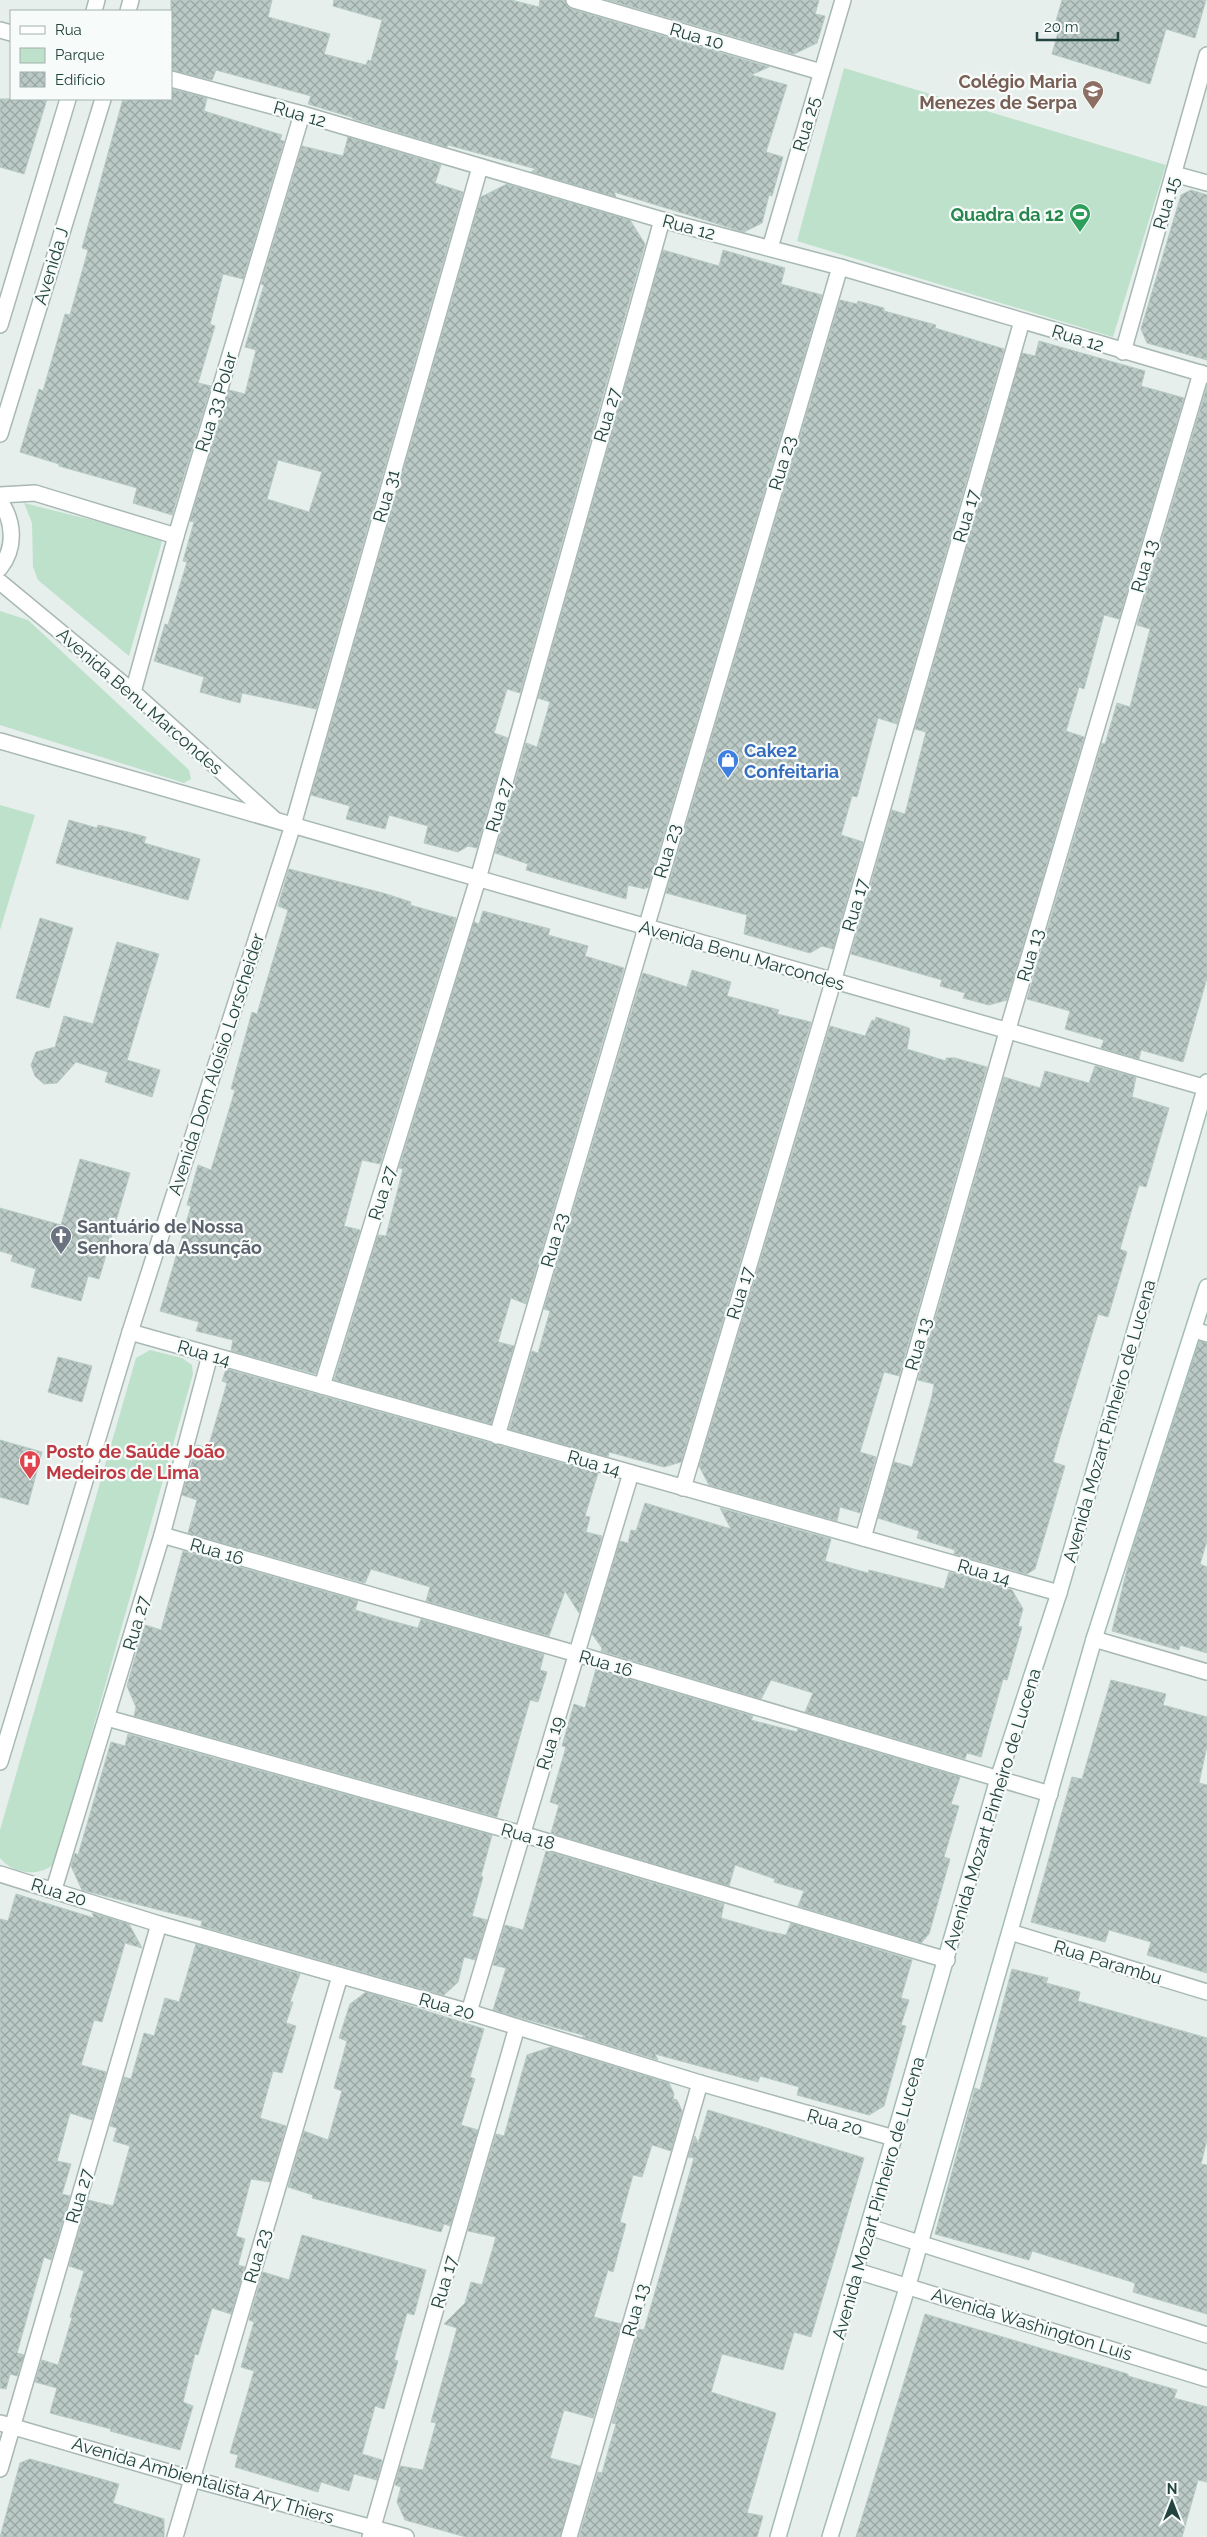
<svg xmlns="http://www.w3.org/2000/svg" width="1207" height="2537" viewBox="0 0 1207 2537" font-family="Raleway,sans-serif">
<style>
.green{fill:#bee1cb}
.building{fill:url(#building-cross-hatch);stroke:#b7cac4;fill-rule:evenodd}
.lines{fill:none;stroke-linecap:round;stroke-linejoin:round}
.minor-casing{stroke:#a8b8b4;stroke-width:18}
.tertiary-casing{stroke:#a8b8b4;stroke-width:18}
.secondary-casing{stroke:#a3bcb6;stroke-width:18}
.minor{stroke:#fff;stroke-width:15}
.tertiary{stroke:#fff;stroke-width:15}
.secondary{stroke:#fff;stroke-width:15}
.labels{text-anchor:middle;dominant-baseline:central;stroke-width:4.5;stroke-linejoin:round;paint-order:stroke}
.street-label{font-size:18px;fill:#23433e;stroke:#f7fbf9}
.education-label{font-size:18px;font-weight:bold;fill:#785e54;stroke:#f7fbf9;text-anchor:end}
.leisure-label{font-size:18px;font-weight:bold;fill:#27864d;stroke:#f7fbf9;text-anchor:end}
.shop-label{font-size:18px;font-weight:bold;fill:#366cbe;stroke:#f7fbf9;text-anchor:start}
.worship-label{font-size:18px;font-weight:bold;fill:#5b616d;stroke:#f7fbf9;text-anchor:start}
.health-label{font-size:18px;font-weight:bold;fill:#be3a42;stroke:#f7fbf9;text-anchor:start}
</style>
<defs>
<pattern id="building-cross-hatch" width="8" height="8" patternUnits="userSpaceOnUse" patternTransform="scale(1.25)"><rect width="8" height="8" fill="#bbcac6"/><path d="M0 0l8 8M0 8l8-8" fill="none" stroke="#98a6a2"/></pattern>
</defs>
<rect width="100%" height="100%" fill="#e6efec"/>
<g class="green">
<polygon points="844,68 1166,165 1113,337 797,241"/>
<polygon points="24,503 163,538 129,656 38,580 33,567 32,523"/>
<polygon points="0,611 28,620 189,770 191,779 184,783 0,725"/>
<polygon points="0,805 35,815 0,930"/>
<path d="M 150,1350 L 182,1358 L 192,1365 L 193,1374 L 55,1863 C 40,1877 14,1875 0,1858 L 0,1830 L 136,1358 Z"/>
</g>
<g class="building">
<polygon points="171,0 272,0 268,17 330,34 324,54 366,65 368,60 371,61 382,20 333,6 334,0 511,0 539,7 540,0 565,0 567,6 571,9 769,67 751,75 787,85 766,152 783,157 772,196 769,195 762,223 744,232 614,192 616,197 531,172 536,169 448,145 447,147 354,119 351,117 308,104 311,96 216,70 212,80 171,70"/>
<polygon points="608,0 819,0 815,14 825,16 817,43 794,54"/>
<polygon points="1062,0 1206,0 1195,38 1166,29 1150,84 1052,54 1059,29 1054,28"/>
<polygon points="171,89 207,98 204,111 282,135 280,140 284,141 243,279 223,274 210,324 215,326 198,383 211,386 172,515 133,503 137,488 59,466 59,464 20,452 39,389 43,391 65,314 70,315 88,250 82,248 123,99 171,99"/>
<polygon points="0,99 47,99 24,174 0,167"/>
<path d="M 348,137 L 441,165 L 435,183 L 463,192 L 316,709 L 242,693 L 240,703 L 200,692 L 204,677 L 154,661 L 165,624 L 168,625 L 187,562 L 183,561 L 194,522 L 190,521 L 229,390 L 245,394 L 256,350 L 245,347 L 264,285 L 261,284 L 302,146 L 343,156 ZM 278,460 L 322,472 L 309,512 L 267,499 Z"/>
<polygon points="507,184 630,220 645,244 520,693 507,689 494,733 508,738 477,848 468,846 458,852 424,843 428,826 389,815 385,829 346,819 350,806 311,795 481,197"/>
<polygon points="1191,190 1207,195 1207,360 1147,343 1141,329 1181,195"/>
<polygon points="663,250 719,266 723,250 785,268 781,284 822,295 648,888 645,887 645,889 628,885 626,899 526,870 528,864 495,853 526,743 537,747 550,702 538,698"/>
<polygon points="840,300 857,304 858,301 884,308 884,311 936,325 935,328 1004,349 897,724 878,718 857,797 852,796 841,835 863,842 833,949 822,946 810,953 744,934 747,915 666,893"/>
<polygon points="1039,341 1145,371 1141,386 1184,398 1119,619 1104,615 1084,689 1079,687 1066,731 1084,737 1007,1000 989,1005 963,998 965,993 940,986 942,980 851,954 892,810 905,814 926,732 915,729 1022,353 1035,356"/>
<polygon points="1207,386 1207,978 1183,1062 1141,1050 1139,1059 1101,1048 1104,1040 1065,1029 1070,1011 1027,999 1102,743 1105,744 1117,703 1130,707 1150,629 1137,625"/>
<polygon points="69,820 97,828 98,825 128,832 146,837 144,843 200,859 188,900 56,863"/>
<polygon points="289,869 383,893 411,902 410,905 456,918 380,1164 362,1160 344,1226 360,1230 316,1374 231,1351 233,1340 196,1331 199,1322 160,1311 191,1206 187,1205 198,1165 211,1170 235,1090 231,1089 252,1012 257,1014 288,910 278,906"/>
<polygon points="483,911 550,929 548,935 588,946 585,956 624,968 526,1304 511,1298 498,1342 514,1346 491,1424 334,1380 378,1235 386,1236 403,1169 399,1168 474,922 479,924"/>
<polygon points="40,918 73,928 49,1008 16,998"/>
<polygon points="117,942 159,954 127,1060 160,1070 152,1097 105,1082 108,1072 76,1062 57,1083 44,1084 35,1076 31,1065 36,1052 55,1047 64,1016 93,1024"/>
<polygon points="692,970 731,982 727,996 779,1010 777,1014 811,1022 681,1462 664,1467 609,1452 608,1457 509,1429 532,1351 538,1353 550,1311 544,1309 643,973 687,987"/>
<polygon points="876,1017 909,1028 910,1031 907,1049 946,1061 946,1058 955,1058 987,1067 899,1376 884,1372 860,1452 876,1457 860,1513 840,1507 837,1521 709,1485 699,1466 830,1026 865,1036 872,1020 875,1021"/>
<polygon points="1095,1066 1136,1077 1132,1097 1169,1108 1146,1187 1139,1185 1120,1249 1127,1252 1108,1317 1098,1314 1058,1444 1053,1462 1065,1466 1035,1569 1027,1574 954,1554 955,1550 917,1538 919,1531 878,1518 894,1462 912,1467 932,1396 934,1384 918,1380 1004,1077 1040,1088 1045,1071 1089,1083"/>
<polygon points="80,1159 130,1173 99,1279 88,1276 81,1301 31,1287 36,1269 11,1261 13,1255 0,1251 0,1208 61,1225"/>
<polygon points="1199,1341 1207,1343 1207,1541 1200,1564 1207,1567 1207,1653 1180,1645 1179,1650 1112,1631 1130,1557"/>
<polygon points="58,1357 92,1366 82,1402 48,1392"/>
<polygon points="226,1369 598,1473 585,1516 590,1517 586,1532 602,1536 579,1613 565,1591 549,1636 426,1601 430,1587 371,1569 365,1583 188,1533 197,1500 182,1495 197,1445 208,1448 227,1383 222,1381"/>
<polygon points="0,1440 42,1452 28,1505 0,1497"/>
<polygon points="645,1503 731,1529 720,1508 831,1539 825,1561 868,1573 869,1570 944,1589 949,1572 1012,1590 1023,1609 1018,1626 1022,1627 1007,1680 1003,1679 981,1757 967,1753 965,1759 805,1712 813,1693 771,1680 761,1699 601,1651 602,1648 592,1634 620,1541 628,1543 631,1530 636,1531"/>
<polygon points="183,1551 358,1601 355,1610 392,1621 418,1628 421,1619 544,1654 540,1670 547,1672 538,1702 530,1700 497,1817 134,1716 136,1707 127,1686 137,1651 145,1625 161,1630"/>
<polygon points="596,1669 753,1716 751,1720 797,1732 798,1729 960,1777 951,1804 959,1806 944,1857 950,1859 929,1934 921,1943 798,1906 804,1891 774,1882 775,1879 735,1865 729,1886 551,1833 559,1805 550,1802 566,1747 562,1746 574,1704 585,1708"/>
<polygon points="1111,1680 1166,1694 1163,1705 1207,1717 1207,1746 1199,1783 1207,1785 1207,1973 1147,1955 1151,1942 1109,1930 1105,1942 1031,1922 1072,1777 1082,1779"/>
<polygon points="128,1734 492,1835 481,1876 483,1877 472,1916 487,1920 475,1960 464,1957 458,1982 444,1995 201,1926 202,1921 82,1890 71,1866 75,1853 78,1855 111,1742 125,1746"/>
<polygon points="546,1851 724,1904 721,1918 766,1931 786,1935 791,1923 912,1960 901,1998 909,2000 901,2025 906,2026 884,2106 869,2115 797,2095 799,2087 760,2076 758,2082 655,2054 658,2060 582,2037 586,2036 493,2010 506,1968 493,1965 505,1925 523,1930"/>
<polygon points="16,1894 94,1918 92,1913 129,1924 142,1948 125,1943 102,2022 94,2020 81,2065 106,2072 92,2120 70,2113 57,2161 71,2164 62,2194 70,2196 51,2260 44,2257 17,2353 24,2355 17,2376 10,2374 6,2389 0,2388 0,1919 8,1921"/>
<polygon points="196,1944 300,1974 290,2002 293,2002 286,2023 296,2026 282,2073 273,2071 260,2118 286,2126 270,2182 251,2179 236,2236 245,2239 238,2265 245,2267 231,2314 212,2308 198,2355 195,2354 183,2402 193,2406 180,2450 110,2431 111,2429 50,2413 57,2388 35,2382 42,2360 58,2365 72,2318 70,2317 84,2271 69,2266 88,2200 113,2206 130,2146 113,2141 117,2128 110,2126 124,2077 131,2079 144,2033 154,2036 165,1998 179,2002"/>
<polygon points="1012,1969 1048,1978 1046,1983 1080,1992 1078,2001 1207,2038 1207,2140 1201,2164 1207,2165 1207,2314 1133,2292 1135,2284 1132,2282 1032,2251 1029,2260 935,2234 975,2088 980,2090"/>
<polygon points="366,1992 484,2029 470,2077 475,2079 461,2125 478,2130 450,2226 444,2224 441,2232 312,2198 313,2195 288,2187 304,2131 328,2140 342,2091 334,2088 347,2041 339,2038 350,2004"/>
<polygon points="551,2047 669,2083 674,2094 673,2099 677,2100 682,2111 671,2151 652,2145 642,2177 633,2175 620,2222 626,2224 613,2272 608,2270 594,2317 621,2324 593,2418 564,2410 550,2458 580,2466 560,2537 466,2537 405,2520 397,2502 401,2487 395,2485 400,2466 423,2470 436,2423 431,2422 457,2328 444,2324 465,2303 471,2282 482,2285 496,2237 468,2231 496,2134 504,2136 527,2055"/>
<polygon points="708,2110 864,2158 811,2337 794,2332 783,2370 722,2354 711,2392 776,2413 747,2513 763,2516 757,2537 579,2537 598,2472 602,2473 609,2448 616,2424 612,2423 639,2329 644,2330 678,2213 694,2158 688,2157 695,2136 698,2143"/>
<polygon points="302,2235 426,2270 414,2315 407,2313 394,2360 398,2361 384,2409 375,2406 362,2454 382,2460 377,2480 354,2474 349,2491 321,2482 318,2492 235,2467 238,2455 230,2453 254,2371 241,2367 254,2322 249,2320 263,2272 289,2280"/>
<polygon points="925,2314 1128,2374 1128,2376 1177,2390 1174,2398 1207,2407 1207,2482 1198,2480 1182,2537 856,2537"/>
<polygon points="30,2459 119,2484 113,2503 164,2519 164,2537 0,2537 20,2463"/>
</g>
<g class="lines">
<g class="minor-casing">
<g id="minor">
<polyline points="574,0 821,72"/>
<polyline points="0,30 11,33"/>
<polyline points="171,79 302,114 662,220 840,267 1207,375"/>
<polyline points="1174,174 1207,183"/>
<polyline points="770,248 843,0"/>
<polyline points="1123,352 1207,55"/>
<polyline points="0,495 35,493 176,536"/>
<polyline points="133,692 176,536 302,114"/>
<polyline points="1195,1330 1207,1334"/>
<polyline points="130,1332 1059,1593"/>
<polyline points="322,1386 478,879 662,220"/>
<polyline points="497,1436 840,267"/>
<polyline points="683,1488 833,982 1022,321"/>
<polyline points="162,1535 577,1654 1050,1794"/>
<polyline points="863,1538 1007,1032 1201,373"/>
<polyline points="1094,1639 1207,1672"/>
<polyline points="107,1718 522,1834 947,1960"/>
<polyline points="0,1762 130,1332 293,825 480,167"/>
<polyline points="0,1874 159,1924 469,2012 700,2083 894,2138"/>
<polyline points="54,1889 162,1535 210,1355"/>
<polyline points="1010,1932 1207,1992"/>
<polyline points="469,2012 631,1473"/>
<polyline points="0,2469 159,1924"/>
<polyline points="175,2537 340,1976"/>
<polyline points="370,2537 517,2027"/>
<polyline points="569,2537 700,2083"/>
</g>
</g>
<g class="tertiary-casing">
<g id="tertiary">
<polyline points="94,11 97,0"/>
<polyline points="128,11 131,0"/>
<polyline points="0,325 68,99"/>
<polyline points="0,434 103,99"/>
<path d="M 0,501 C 14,521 16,548 0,568"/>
<polyline points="0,582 133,692 273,818"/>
<polyline points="0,741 1207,1088"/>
<polyline points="869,2227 1207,2335"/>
<polyline points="857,2271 1207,2379"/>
<polyline points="0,2423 192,2479 406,2537"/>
</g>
</g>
<g class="secondary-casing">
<g id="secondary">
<polyline points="778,2537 998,1779 1059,1593 1207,1082"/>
<polyline points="830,2537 908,2285 1094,1639 1207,1287"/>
</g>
</g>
<use href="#minor" class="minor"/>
<use href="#tertiary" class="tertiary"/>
<use href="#secondary" class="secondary"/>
</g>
<defs>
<g id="school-pin" transform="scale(1.125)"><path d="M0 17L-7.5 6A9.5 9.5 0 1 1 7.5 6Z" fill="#8d6e63" stroke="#f7fbf9"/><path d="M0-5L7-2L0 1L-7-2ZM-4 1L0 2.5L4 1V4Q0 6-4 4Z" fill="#fff"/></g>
<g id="stadium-pin" transform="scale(1.125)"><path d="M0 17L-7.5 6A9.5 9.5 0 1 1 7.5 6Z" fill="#2e9e5b" stroke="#f7fbf9"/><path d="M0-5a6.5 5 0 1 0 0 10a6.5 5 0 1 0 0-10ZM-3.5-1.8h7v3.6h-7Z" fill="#fff"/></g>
<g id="shop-pin" transform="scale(1.125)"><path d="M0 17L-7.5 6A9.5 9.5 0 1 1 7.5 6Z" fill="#3f7fe0" stroke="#f7fbf9"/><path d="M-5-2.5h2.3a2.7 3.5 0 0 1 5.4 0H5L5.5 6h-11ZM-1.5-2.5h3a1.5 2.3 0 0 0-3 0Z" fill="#fff"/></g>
<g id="church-pin" transform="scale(1.125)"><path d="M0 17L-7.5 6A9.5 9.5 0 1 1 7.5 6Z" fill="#6b7280" stroke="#f7fbf9"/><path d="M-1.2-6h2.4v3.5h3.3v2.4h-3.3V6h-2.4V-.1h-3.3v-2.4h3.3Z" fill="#fff"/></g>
<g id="hospital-pin" transform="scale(1.125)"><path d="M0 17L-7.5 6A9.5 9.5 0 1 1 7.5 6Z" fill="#e0444e" stroke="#f7fbf9"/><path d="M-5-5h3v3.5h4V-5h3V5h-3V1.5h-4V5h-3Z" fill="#fff"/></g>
</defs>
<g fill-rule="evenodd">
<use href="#school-pin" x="1093" y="91"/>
<use href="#stadium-pin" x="1080" y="214"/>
<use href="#shop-pin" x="728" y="760"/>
<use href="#church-pin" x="61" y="1236"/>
<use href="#hospital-pin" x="30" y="1461"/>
</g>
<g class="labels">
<g class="street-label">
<text transform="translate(697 36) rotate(16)">Rua 10</text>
<text transform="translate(300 114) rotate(16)">Rua 12</text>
<text transform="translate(806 124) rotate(-74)">Rua 25</text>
<text transform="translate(1166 203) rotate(-74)">Rua 15</text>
<text transform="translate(689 227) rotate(15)">Rua 12</text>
<text transform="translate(51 266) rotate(-73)">Avenida J</text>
<text transform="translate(1078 338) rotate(17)">Rua 12</text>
<text transform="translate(216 402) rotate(-73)">Rua 33 Polar</text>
<text transform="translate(607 415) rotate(-74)">Rua 27</text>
<text transform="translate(782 463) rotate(-74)">Rua 23</text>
<text transform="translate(386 496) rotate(-74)">Rua 31</text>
<text transform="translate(966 516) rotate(-74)">Rua 17</text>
<text transform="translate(1144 566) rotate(-74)">Rua 13</text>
<text transform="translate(140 701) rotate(41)">Avenida Benu Marcondes</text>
<text transform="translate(499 805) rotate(-74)">Rua 27</text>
<text transform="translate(667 851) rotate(-74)">Rua 23</text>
<text transform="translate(855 905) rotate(-74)">Rua 17</text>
<text transform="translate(742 955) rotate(16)">Avenida Benu Marcondes</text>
<text transform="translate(1030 955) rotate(-74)">Rua 13</text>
<text transform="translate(216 1064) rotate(-72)">Avenida Dom Aloísio Lorscheider</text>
<text transform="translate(382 1193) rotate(-73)">Rua 27</text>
<text transform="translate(554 1240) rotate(-74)">Rua 23</text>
<text transform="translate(740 1293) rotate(-73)">Rua 17</text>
<text transform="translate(918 1344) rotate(-74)">Rua 13</text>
<text transform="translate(204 1353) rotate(16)">Rua 14</text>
<text transform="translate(1109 1421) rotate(-74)">Avenida Mozart Pinheiro de Lucena</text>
<text transform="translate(594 1463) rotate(16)">Rua 14</text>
<text transform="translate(217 1551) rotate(16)">Rua 16</text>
<text transform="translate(984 1572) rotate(16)">Rua 14</text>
<text transform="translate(136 1623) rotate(-74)">Rua 27</text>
<text transform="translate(606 1663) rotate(16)">Rua 16</text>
<text transform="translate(550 1743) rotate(-73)">Rua 19</text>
<text transform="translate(992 1809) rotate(-73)">Avenida Mozart Pinheiro de Lucena</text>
<text transform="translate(528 1836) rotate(16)">Rua 18</text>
<text transform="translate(59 1892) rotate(17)">Rua 20</text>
<text transform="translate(1108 1962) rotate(17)">Rua Parambu</text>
<text transform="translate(447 2006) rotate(16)">Rua 20</text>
<text transform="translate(835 2122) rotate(16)">Rua 20</text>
<text transform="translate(79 2196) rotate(-74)">Rua 27</text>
<text transform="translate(878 2198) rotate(-74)">Avenida Mozart Pinheiro de Lucena</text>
<text transform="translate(257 2256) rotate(-74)">Rua 23</text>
<text transform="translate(444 2282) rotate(-74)">Rua 17</text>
<text transform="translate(635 2310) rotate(-74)">Rua 13</text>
<text transform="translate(1032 2324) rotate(17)">Avenida Washington Luís</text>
<text transform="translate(203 2480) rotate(16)">Avenida Ambientalista Ary Thiers</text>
</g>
<g class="education-label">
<text x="1077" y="81">Colégio Maria<tspan x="1077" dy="21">Menezes de Serpa</tspan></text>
</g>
<g class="leisure-label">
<text x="1064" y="214">Quadra da 12</text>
</g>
<g class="shop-label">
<text x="744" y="750">Cake2<tspan x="744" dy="21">Confeitaria</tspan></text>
</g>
<g class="worship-label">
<text x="77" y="1226">Santuário de Nossa<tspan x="77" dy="21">Senhora da Assunção</tspan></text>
</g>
<g class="health-label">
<text x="46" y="1451">Posto de Saúde João<tspan x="46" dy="21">Medeiros de Lima</tspan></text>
</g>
</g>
<rect x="10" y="10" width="162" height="90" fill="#f7fbf9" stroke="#a2b1ae"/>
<rect x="20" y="26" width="25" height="8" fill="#ffffff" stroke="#a2b1ae"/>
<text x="55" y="35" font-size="15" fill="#23433e">Rua</text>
<rect x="20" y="48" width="25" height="15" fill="#bee1cb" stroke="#a2b1ae"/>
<text x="55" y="60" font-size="15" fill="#23433e">Parque</text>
<rect x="20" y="72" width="25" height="15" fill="url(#building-cross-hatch)" stroke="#a2b1ae"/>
<text x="55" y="85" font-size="15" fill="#23433e">Edifício</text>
<g transform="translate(1172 2502)" stroke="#f7fbf9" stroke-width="4" paint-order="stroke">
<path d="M0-4L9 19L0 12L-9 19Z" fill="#23433e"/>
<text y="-8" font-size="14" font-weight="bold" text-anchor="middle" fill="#23433e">N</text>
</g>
<path d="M1037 32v8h81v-8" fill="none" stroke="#23433e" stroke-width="2.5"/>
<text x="1044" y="32" font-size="15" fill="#23433e" stroke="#f7fbf9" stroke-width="4" paint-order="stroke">20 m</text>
</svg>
